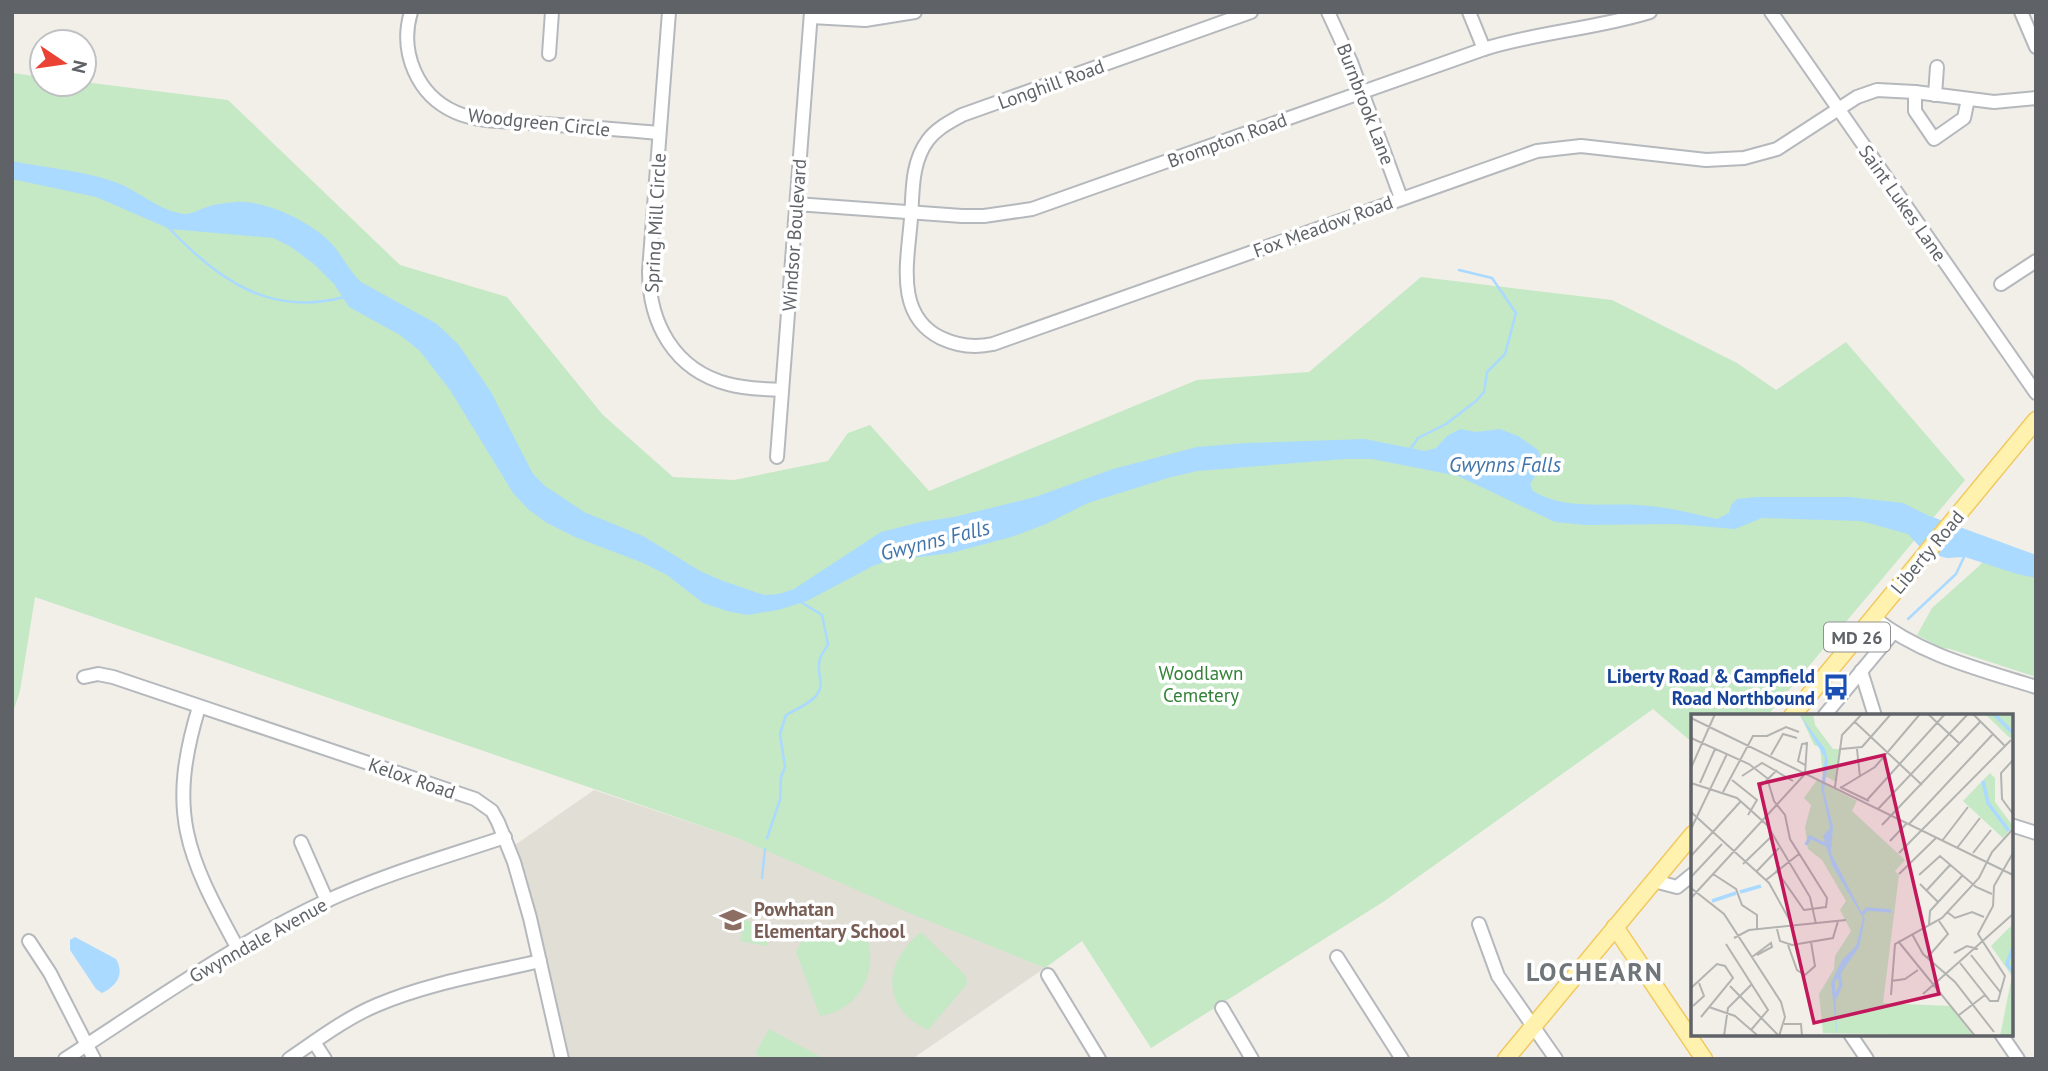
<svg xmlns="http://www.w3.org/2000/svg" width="2048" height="1071" viewBox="0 0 2048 1071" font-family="'PT Sans',sans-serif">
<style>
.education{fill:#e1ded6}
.green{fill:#c5e8c5}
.water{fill:#aadaff}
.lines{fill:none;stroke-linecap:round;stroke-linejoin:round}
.stream{stroke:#aadaff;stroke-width:2.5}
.minor-casing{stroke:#b5b8bc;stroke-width:16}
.major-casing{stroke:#f2c960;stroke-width:19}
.minor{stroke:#fff;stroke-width:12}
.major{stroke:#fff2af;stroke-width:16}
.labels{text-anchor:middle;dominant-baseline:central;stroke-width:7;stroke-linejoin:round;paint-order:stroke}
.shield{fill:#fff;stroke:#8f9295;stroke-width:2}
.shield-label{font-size:18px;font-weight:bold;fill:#5f6368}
.street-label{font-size:19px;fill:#5f6368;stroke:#fff}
.park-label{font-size:19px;fill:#348238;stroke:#fff}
.transit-label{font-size:19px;font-weight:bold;fill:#164399;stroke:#fff;text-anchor:end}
.education-label{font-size:19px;font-weight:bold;fill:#785e54;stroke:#fff;text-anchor:start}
.water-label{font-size:21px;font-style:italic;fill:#4174aa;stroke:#fff}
.district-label{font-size:26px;font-weight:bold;letter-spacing:2px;fill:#70757a;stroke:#fff}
.inset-river{fill:none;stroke:#aadaff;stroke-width:3.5}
.inset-road{fill:none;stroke:#b3b3b1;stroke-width:2}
.view{fill:#c2185b;fill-opacity:0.15;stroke:#c2185b;stroke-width:3.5}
.inset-edge{fill:none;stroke:#5f6368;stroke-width:3.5}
</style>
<rect width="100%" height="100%" fill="#f1efe8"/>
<polygon class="education" points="594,790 737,838 1045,968 912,1059 568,1059 539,926 515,845"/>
<g class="green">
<polygon points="12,73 42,77 42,84 84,84 84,82 228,100 400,265 507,297 603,415 673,477 734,480 828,461 848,433 870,425 929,491 1197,380 1309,372 1421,277 1612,300 1737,363 1776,390 1846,342 1965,480 1767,716 1693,716 1693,743 1653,709 1383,902 1151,1048 1082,941 1045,968 912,914 737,838 35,597 20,691 12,715"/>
<polygon points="2000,543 2036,555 2036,677 1950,649 1942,648 1917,635 1932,608 1978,567"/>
<polygon points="744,920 770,926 767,946 740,941"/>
<path d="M 860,922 C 878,950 873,991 841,1009 C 835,1013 827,1014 820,1016 L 796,952 L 801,942 Z"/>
<path d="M 921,932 L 966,976 L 967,984 L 928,1030 C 880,1008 883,962 921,932 Z"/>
<polygon points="769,1029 821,1057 820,1059 764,1059 755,1054"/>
</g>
<g class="water">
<path d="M 12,161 C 45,168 80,170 112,181 C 135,188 155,208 179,213 C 190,216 195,211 204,208 C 214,204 225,203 236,202 C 265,200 307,220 328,240 C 341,252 348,270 361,282 L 437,324 L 458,344 L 491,392 L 533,474 L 545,486 L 584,512 L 643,536 L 700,571 L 723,581 L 764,595 L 779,594 L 794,589 L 881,532 L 921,522 L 954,517 L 1035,497 L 1113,469 L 1197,447 L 1246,443 L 1365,439 L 1425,451 L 1436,448 L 1447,436 L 1460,429 L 1476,432 L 1500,429 L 1518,436 L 1538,450 L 1542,461 L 1541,467 L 1530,484 L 1533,491 C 1564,510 1601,503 1636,505 C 1664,506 1690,513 1717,519 L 1729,513 L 1731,505 L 1737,499 L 1757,497 L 1849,497 L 1903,503 L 1927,515 L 2036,555 L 2036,578 L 2017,574 L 1965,557 L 1947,558 L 1936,555 L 1921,548 L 1908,534 L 1861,521 L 1762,518 L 1735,529 L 1675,524 L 1585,525 L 1555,522 L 1458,476 L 1372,459 L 1345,459 L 1197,471 L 1168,478 L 1088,503 L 1046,524 L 1011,537 L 951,553 L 887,561 L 873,566 L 807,601 L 778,610 L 747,615 L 727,611 L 703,603 L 667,575 L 643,563 L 575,537 L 547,523 L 529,510 L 513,493 L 450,390 L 420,351 L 400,335 L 349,307 L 334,284 L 314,264 L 291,247 L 273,238 L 170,229 L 96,197 L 12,179 Z"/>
<path d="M 75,937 L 116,959 C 125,975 116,986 102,993 L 96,989 L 70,950 L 70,940 Z"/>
</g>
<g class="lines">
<g class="stream">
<path d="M 169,228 C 218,280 270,317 344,297"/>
<polyline points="1409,451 1418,438 1446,424 1476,401 1484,392 1487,372 1505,354 1516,313 1492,278 1459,270"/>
<polyline points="1908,619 1956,574 1965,555"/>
<path d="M 767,838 L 780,800 L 781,777 L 785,767 L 780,734 L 786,715 C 795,710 807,705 815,697 C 827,684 815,673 820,659 C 821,654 826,649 828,644 L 822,615 L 799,601"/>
<polyline points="762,878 765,849"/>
</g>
<g class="minor-casing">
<g id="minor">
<path d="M 411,12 C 399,52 417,95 455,112 C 477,122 506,121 530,123 C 573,126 616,129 659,133"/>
<path d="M 669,12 L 649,271 C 649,323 674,370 728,384 C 745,389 764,389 782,390"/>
<path d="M 1251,12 L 962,115 C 950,122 937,128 928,140 C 911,163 913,191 911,218 C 908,260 894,315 941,338 C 958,346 975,348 993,344 L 1537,151 L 1581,146 L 1706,160 L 1744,158 L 1777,149 L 1857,97 L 1877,90 L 1915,92 L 1994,102 L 2036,98"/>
<polyline points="1328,12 1351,62 1401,198"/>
<polyline points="1469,12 1484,49"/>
<polyline points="1771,12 2036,393"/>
<polyline points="2021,12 2036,47"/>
<polyline points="811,17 865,20 915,12"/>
<polyline points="549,54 552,12"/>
<polyline points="1915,92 1915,111 1934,139 1964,118 1968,99"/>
<polyline points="1935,95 1937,67"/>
<path d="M 796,204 L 962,216 L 984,216 L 1032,209 L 1484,49 C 1538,32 1595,29 1650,12"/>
<polyline points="2001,284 2036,261"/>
<polyline points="777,457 811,12"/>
<path d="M 1873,617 C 1920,655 1979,669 2036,687"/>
<polyline points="1861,671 1875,716"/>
<polyline points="84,677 98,674 113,677 475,799 492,811 498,822 514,862 530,918 562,1059"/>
<path d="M 199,707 C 167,812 186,854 237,947"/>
<polyline points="1824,716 1893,633"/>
<polyline points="2011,825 2036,833"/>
<polyline points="301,842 327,901"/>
<polyline points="1654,881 1677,887 1693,874"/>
<polyline points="1479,924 1498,976 1556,1059"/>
<polyline points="29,941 50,973 94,1059"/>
<polyline points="1337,957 1402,1059"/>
<polyline points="1048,975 1099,1059"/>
<polyline points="1222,1008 1252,1059"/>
<polyline points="1850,1034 1867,1059"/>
<polyline points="2001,1034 2018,1059"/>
<polyline points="314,1042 325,1059"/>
<path d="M 65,1059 C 150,1004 232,945 324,902 C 382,875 445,857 505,837"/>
<path d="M 289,1059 C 317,1040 346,1018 377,1005 C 429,983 485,974 540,961"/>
</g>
</g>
<g class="major-casing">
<g id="major">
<polyline points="1792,716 2036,420"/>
<polyline points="1615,927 1704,1059"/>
<polyline points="1506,1059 1693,834"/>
</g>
</g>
<use href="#minor" class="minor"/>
<use href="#major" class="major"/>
</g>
<defs>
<g id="bus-bare" transform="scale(2.1)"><path d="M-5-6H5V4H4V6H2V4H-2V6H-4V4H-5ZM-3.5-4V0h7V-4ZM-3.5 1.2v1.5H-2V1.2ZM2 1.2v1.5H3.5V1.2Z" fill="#1a4fb4" stroke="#fff" stroke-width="2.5" paint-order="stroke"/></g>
<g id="school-bare" transform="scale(2.1)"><path d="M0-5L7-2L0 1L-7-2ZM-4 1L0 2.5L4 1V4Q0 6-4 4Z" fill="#8d6e63" stroke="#fff" stroke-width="2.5" paint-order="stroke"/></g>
</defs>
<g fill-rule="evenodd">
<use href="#bus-bare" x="1836" y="687"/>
<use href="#school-bare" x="733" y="920"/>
</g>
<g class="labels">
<rect class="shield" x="1824" y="622.5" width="66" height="29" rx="5"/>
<g class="shield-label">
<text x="1857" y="637">MD 26</text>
</g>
<g class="street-label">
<text transform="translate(1051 84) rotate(-20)">Longhill Road</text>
<text transform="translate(1366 104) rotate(69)">Burnbrook Lane</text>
<text transform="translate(539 122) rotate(6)">Woodgreen Circle</text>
<text transform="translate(1227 140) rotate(-20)">Brompton Road</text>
<text transform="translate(1903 203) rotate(55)">Saint Lukes Lane</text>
<text transform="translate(655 223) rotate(-87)">Spring Mill Circle</text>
<text transform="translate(1323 226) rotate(-20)">Fox Meadow Road</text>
<text transform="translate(794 235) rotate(-86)">Windsor Boulevard</text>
<text transform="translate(1927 552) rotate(-50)">Liberty Road</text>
<text transform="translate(412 778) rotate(19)">Kelox Road</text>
<text transform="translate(258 940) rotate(-29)">Gwynndale Avenue</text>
</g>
<g class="park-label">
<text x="1201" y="673">Woodlawn<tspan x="1201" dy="22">Cemetery</tspan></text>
</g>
<g class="transit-label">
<text x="1815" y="676">Liberty Road &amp; Campfield<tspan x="1815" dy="22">Road Northbound</tspan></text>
</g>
<g class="education-label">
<text x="754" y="909">Powhatan<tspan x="754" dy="22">Elementary School</tspan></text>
</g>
<g class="water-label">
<text x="1505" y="464">Gwynns Falls</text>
<text transform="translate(935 540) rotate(-14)">Gwynns Falls</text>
</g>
<g class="district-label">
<text x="1595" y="971">LOCHEARN</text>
</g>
</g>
<g transform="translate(1691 714)">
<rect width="322" height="322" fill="#f1efe8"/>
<path d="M 109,0 L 122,0 L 124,11 L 142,35 L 149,35 L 145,68 L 132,61 L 129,33 L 123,31 ZM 294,0 L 322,0 L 322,22 L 319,24 ZM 299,59 L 304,64 L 304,88 L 322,112 L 312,124 L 272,87 ZM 126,66 L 166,87 L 161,97 L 214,146 L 204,157 L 208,161 L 192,289 L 259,292 L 282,322 L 132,319 L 128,280 L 143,255 L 144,242 L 160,217 L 149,196 L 155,187 L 131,146 L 117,135 L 114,113 L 120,91 L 113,84 ZM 322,210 L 322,322 L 309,322 L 321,262 L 300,232 Z" fill="#c5e8c5"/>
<path d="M 108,0 L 134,35 L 137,47 L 133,77 L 142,112 L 140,139 L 174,205 L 168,233 L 144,268 L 146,322 L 140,269 L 151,246 L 165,232 L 172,204 L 141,151 L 132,122 L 139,114 L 130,73 L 134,44 Z" fill="#aadaff"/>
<path class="inset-river" d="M 303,0 L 322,19M 292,67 L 297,89 L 318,117M 115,131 L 119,123 L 137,132M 49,178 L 70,172M 21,187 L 45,179M 171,200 L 176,195 L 200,197M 322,233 L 316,250 L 322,258M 144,284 L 150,271 L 148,260"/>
<path class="inset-road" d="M 237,0 L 269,30M 282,0 L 314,32M 0,4 L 322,161M 164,8 L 231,71M 0,24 L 58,50 L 76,64 L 83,87 L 94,101 L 99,125 L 136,184 L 135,193 L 113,196 L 85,156M 150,35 L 171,33 L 200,0M 166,35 L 169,63M 80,41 L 92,20 L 106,24M 322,46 L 310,59 L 311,85 L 322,100M 0,54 L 24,0M 51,62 L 71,49 L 102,67M 41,66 L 66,86 L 57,101M 0,69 L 46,84 L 76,111 L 119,183 L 125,210M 9,69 L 24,35M 144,73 L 151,21 L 171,0M 149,73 L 178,87M 151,73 L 184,53 L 229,0M 68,74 L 86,56M 32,78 L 62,22 L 76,22 L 95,13 L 108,18M 176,86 L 254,0M 187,95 L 277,0M 0,98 L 78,169 L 103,214M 218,110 L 302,20M 191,111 L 289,8M 0,115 L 36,40M 199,127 L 216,109M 251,127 L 277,93M 266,134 L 289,104M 208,139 L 320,26M 282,139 L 300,116M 0,142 L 50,87M 52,150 L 82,121M 65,158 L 88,134M 22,160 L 45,175 L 51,191 L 66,201 L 66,216M 208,160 L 245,124M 228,161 L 249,142 L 285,173 L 301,180M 0,163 L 31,130M 75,166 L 108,140M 229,170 L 247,188M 0,174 L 33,200 L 90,288 L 94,303 L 88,322M 235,177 L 259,151M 0,184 L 114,60 L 116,29 L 111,30 L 107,47 L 114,51M 256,198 L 264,204 L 281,198 L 293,203M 238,211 L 239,197 L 271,162M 86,215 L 89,227 L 101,231 L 142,224 L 147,207M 221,220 L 232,240 L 264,268 L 303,318M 43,224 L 58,216 L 155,206M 207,227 L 284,322M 35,230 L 77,296 L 60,316M 97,231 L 106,256 L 114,261 L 124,252 L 120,228M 263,239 L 276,232 L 287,235M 280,241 L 310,279M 61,243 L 80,229 L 81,233 L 66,241M 236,244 L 257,220 L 248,207M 269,249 L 299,287 L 307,287 L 314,262 L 287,220 L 302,192 L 303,172 L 322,139M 200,267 L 214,265 L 227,256M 39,272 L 88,322M 0,274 L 26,250 L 34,252 L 42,264 L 10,303M 232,280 L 322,200M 200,281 L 204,230 L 251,204 L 288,164 L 301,138 L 322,115M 2,292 L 13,282 L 8,269M 18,293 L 44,302 L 66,321M 268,301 L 294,281M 93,310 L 110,310 L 111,322M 33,322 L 37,294 L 61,270"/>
<path class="view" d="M 193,41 L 248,280 L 123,309 L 68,70 Z"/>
<rect width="322" height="322" class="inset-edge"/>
</g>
<rect width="2048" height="1071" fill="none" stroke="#5f6368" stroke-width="28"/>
<g transform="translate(63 63) rotate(103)"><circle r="33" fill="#ffffff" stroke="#bfc1c3" stroke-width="2"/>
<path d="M0-5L12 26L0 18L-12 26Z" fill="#ea4335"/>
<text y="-10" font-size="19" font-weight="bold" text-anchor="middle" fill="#5f6368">N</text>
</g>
</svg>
